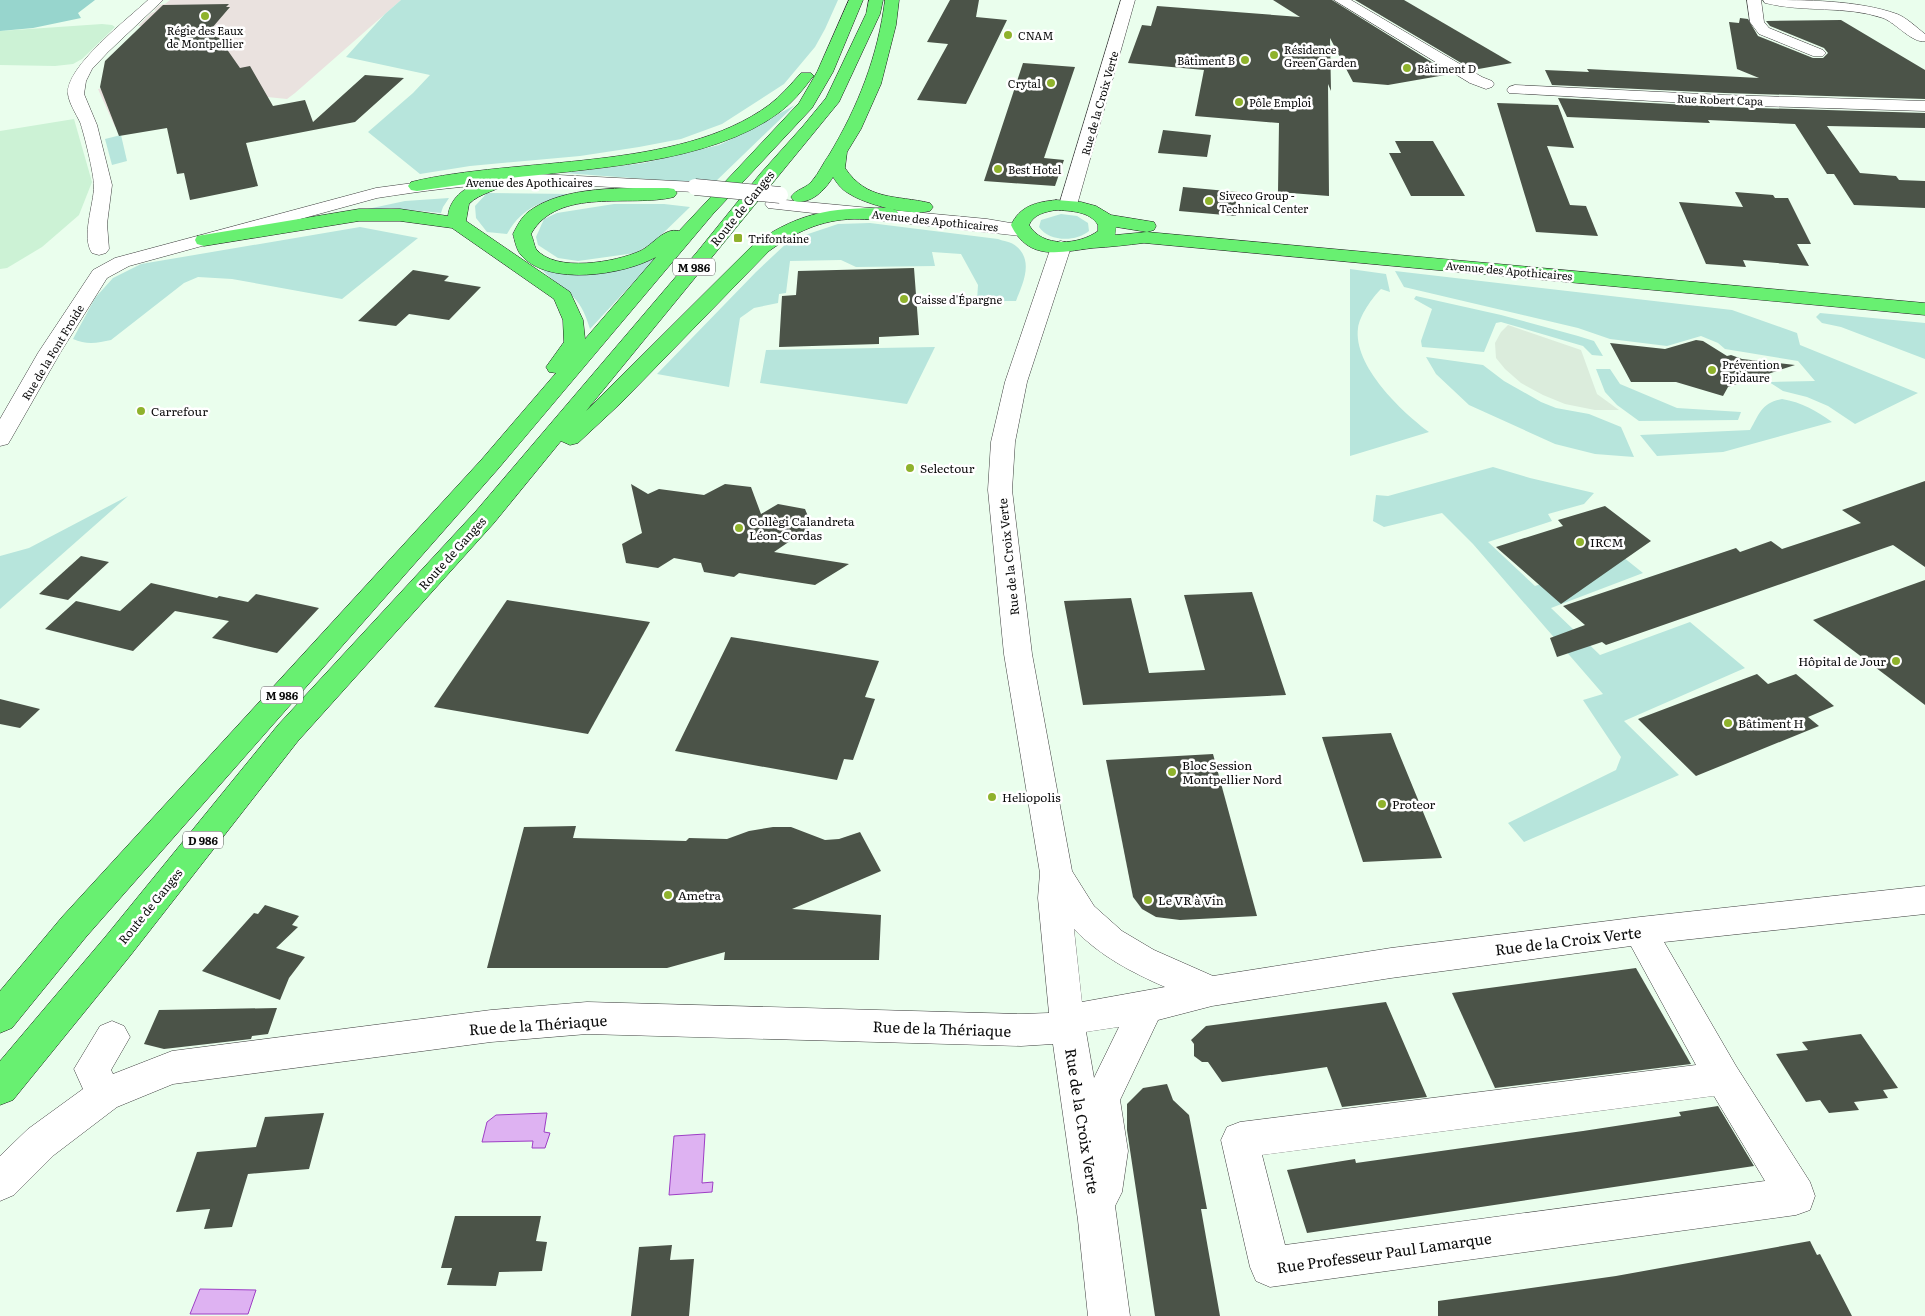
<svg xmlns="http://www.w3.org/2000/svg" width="1925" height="1316" viewBox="0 0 1925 1316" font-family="Literata,serif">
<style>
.industrial{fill:#eae2df}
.farmland{fill:#ccf2d5}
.green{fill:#b7e5dc}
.forest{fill:#97d5cd}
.plaza{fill:#dbecdc}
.water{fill:#deb2f2;stroke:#9d3ec5}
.building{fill:#4b5348}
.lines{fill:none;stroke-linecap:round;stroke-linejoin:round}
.minor-casing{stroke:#3e3e3e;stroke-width:1}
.major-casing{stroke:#1c1c1c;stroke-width:1}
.minor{fill:#fff;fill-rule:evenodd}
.major{fill:#68f071;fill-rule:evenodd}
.minor-bridge-casing{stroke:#3e3e3e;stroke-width:17;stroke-linecap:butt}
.minor-bridge{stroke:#fff;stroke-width:16}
.poi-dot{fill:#8fb22c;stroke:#fff;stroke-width:2}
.labels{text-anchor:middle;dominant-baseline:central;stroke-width:5;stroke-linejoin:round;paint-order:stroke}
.far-poi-label{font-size:11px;fill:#0b0b0b;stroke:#fff;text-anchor:start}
.far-street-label{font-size:11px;fill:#0b0b0b;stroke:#fff}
.shield{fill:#fff;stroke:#545454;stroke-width:1}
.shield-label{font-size:11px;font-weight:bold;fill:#0b0b0b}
.street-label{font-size:12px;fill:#0b0b0b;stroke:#fff}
.poi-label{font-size:12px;fill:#0b0b0b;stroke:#fff;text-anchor:start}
.near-street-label{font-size:15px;fill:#0b0b0b;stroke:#fff}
</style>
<rect width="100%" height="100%" fill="#eafeed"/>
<polygon class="industrial" points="170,0 401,0 295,93 287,99 267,97 115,127 98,89 136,84 169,26 138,26 151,13 156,11 154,10 159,5 165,4"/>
<g class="farmland">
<polygon points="102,24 112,25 115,27 82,59 73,64 55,66 0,65 0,31"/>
<polygon points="74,119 92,182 79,215 42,247 7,268 0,269 0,131"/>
</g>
<g class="green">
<polygon points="401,0 838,0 825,29 815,47 784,84 722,124 681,139 639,147 580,156 470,166 420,174 368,132 413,93 430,75 346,57 385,14"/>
<polygon points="795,105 713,184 564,173 644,163 719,145 740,135"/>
<polygon points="121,135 127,161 112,165 105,139"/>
<path d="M 487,193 L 571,194 C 543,201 522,207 507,234 L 487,232 L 476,218 L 475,206 Z"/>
<polygon points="449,198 443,207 441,213 391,208 358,211 405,201"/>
<polygon points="614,204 664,204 690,207 654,242 635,253 578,261 558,258 538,245 536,237 544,219 557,213"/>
<path d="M 1061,214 L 1077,216 L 1088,223 L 1089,231 C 1076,242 1049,242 1039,227 L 1041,220 Z"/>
<path d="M 870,223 L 998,239 C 1003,241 1012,242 1016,246 C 1034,261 1023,283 1016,301 L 977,301 L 978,285 L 961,254 L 932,252 L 935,266 L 856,267 L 841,260 L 790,261 L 786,293 L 779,294 L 778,303 L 754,308 L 740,318 L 729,387 L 657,374 L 756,272 L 790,240 L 838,224 Z"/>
<path d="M 360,227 L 418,238 L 342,299 L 232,279 L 198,277 L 184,283 L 111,340 C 98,343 86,345 73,339 L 95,298 L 113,278 L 141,264 Z"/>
<path d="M 657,257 L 590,329 C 579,292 567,294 542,270 C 586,275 615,275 657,257 Z"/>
<path d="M 1350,269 L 1386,274 L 1390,292 L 1381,289 C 1372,298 1360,315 1358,328 C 1353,366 1402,412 1429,432 L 1350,456 Z"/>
<polygon points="1395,271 1732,310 1797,333 1800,345 1918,393 1855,424 1828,406 1807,397 1783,391 1769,382 1815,381 1798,361 1725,349 1718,343 1701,336 1667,346 1610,339 1578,328 1404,287"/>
<polygon points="1416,296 1501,315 1578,336 1594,341 1603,356 1592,355 1583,346 1501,322 1496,323 1484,352 1422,347 1421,341 1432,309 1414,299"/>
<polygon points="1820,313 1925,323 1925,359 1841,327 1822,323 1816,317"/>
<polygon points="935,347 907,404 760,383 766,350"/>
<polygon points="1426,357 1483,365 1504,381 1541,402 1556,408 1589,414 1621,427 1634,457 1595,454 1555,444 1469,405 1436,374"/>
<polygon points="1596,369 1610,369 1620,384 1677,408 1741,412 1738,420 1639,421 1617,405 1605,392"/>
<path d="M 1782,399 C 1801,402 1817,411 1832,422 L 1723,452 L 1657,456 L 1640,435 L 1750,430 C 1760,413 1761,403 1782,399 Z"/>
<polygon points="1493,467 1530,478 1594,493 1584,504 1548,514 1552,521 1488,542 1535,586 1623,557 1643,573 1551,608 1600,655 1690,622 1745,668 1624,721 1679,775 1524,842 1508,823 1616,770 1621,757 1583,700 1603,694 1473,544 1442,513 1384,527 1373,521 1376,495 1388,496"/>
<polygon points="128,496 0,609 0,556 29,548"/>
</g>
<polygon class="forest" points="0,0 95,0 78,13 81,18 33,28 0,31"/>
<polygon class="plaza" points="1508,325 1581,350 1597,394 1619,410 1595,410 1565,404 1543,395 1521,383 1505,369 1496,358 1495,343 1501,332"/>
<g class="water">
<polygon points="547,1113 544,1132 550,1133 545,1148 532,1148 533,1141 482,1142 487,1122 496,1115"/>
<polygon points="705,1134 702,1183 713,1182 712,1192 669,1195 674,1136"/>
<polygon points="200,1289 256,1290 248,1314 190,1314"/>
</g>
<g class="building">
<polygon points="950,0 979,0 976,17 1007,20 966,104 917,100 948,44 927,42"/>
<polygon points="1273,0 1332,0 1451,74 1388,85 1353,82 1330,38 1331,91 1328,84 1329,196 1278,192 1279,123 1195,116 1204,70 1128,63 1142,25 1151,26 1157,6 1300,17"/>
<polygon points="1355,0 1404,0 1512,63 1473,70"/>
<polygon points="229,4 226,7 230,7 212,28 240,68 250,66 273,106 305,100 313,122 365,75 404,78 355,122 246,143 258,186 190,200 184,173 177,174 167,128 119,136 100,87 105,61 163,5"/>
<polygon points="1740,18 1748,19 1758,36 1813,58 1823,58 1828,53 1824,48 1770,26 1766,21 1841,20 1925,70 1925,99 1724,93 1552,85 1545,70 1589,72 1587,69 1759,78 1737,69 1729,22 1739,23"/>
<polygon points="1023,63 1075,67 1044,158 1064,160 1055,186 984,181"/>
<polygon points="1558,98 1724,107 1925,113 1925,128 1827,126 1860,173 1896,176 1899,180 1925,181 1925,208 1854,205 1834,174 1827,174 1795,124 1708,120 1710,123 1567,117"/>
<polygon points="1497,103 1558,105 1574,148 1547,146 1570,205 1586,206 1598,236 1536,232"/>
<polygon points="1163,130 1211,135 1207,157 1158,153"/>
<polygon points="1395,141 1433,141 1465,196 1411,196 1389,153 1401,153"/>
<polygon points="1183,187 1238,192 1236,216 1179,211"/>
<polygon points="1735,192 1773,195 1775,198 1788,198 1811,244 1797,244 1809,266 1743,260 1746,267 1706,264 1679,202 1743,207"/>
<polygon points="914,268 919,335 879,337 879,344 779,347 782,296 796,295 798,271"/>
<polygon points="413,270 449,276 444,281 481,287 449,320 409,314 396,326 358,321"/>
<polygon points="1696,340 1703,341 1727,356 1731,355 1742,359 1795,365 1728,387 1723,396 1676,382 1631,382 1610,343 1665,349"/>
<polygon points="1925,481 1925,567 1893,545 1606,645 1602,642 1557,657 1550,638 1585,625 1563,606 1736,548 1740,552 1771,541 1782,549 1861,523 1842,510"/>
<polygon points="631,484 648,494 659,489 704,495 725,484 751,487 761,514 778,504 805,509 812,526 774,552 849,564 815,585 739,573 734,577 704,572 701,563 674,558 658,568 626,563 622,544 642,533"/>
<polygon points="1605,506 1651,541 1561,604 1496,547 1563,526 1558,520"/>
<polygon points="81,556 109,562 68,600 39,594"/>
<polygon points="1925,580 1925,705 1813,620"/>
<polygon points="151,583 217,598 219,596 248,602 256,594 319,608 277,653 212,638 229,621 175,611 133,651 45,629 76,601 120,611"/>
<polygon points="1252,592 1286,695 1083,705 1064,601 1131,598 1149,673 1205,670 1184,595"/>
<polygon points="507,600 650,622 588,734 434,707"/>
<polygon points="731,637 879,661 865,697 875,699 853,760 844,759 837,780 675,751"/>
<polygon points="1757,674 1768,684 1796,674 1834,706 1808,717 1819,726 1696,776 1638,719"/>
<polygon points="0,699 40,709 20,728 0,724"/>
<polygon points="1391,733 1396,746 1442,858 1363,862 1322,737"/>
<polygon points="1213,754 1257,916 1180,920 1156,917 1142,909 1133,897 1106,760"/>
<polygon points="576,826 573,838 686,841 689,838 727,839 749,831 773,827 791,827 825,840 839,839 860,832 881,871 792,909 881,915 879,960 724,960 725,952 667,968 487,968 524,827"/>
<polygon points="265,905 299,916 292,925 298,927 276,948 305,957 289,978 280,1000 202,971 254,913 258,914"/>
<polygon points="1636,968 1691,1064 1495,1088 1452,993"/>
<polygon points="1386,1002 1427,1097 1342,1107 1327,1067 1222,1082 1208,1062 1202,1062 1194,1056 1194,1044 1191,1040 1206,1026"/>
<polygon points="277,1008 268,1034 252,1036 251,1039 164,1049 144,1044 159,1010"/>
<polygon points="1861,1034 1898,1088 1883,1090 1888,1098 1854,1102 1859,1110 1829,1113 1820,1100 1806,1102 1776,1054 1808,1050 1802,1042"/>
<polygon points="1167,1084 1173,1100 1189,1115 1207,1209 1201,1209 1220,1316 1155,1316 1127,1130 1127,1104 1143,1088"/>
<polygon points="1718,1106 1754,1166 1307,1233 1287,1170 1355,1159 1356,1163 1583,1131 1681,1116 1679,1112"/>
<polygon points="324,1113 309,1169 248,1174 232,1227 204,1229 210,1209 176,1212 197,1152 256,1147 265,1117"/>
<polygon points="455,1216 541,1216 536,1241 547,1242 542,1271 499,1272 496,1286 447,1285 452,1268 441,1268"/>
<polygon points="1810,1241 1817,1255 1820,1254 1852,1316 1438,1316 1438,1301 1616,1276"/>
<polygon points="672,1245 670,1260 694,1259 689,1316 631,1316 639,1247"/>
</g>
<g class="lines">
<g class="minor-casing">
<g id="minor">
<path d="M 148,0 L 163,0 L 108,52 L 92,69 L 86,81 L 84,94 L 97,125 L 112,185 L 107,224 L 109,249 L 106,253 L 99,255 L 92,253 C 81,237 94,204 94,186 C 94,174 84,133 80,122 C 76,114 69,103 68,94 C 65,67 129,18 148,0 Z"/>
<polygon points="1121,0 1135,0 1077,205 1074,209 1068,210 1062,209 1059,205"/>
<polygon points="1334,0 1351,0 1482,77 1492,81 1494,84 1492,87 1486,89 1470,83"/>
<polygon points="1747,0 1761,0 1764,22 1769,28 1823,50 1826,53 1823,56 1813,56 1759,34 1750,22"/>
<path d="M 1763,0 C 1806,0 1857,0 1897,14 C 1907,18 1916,27 1925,34 L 1925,41 C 1913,44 1896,23 1883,18 C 1845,5 1804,13 1765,3 Z"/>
<polygon points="1515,85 1724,95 1925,101 1925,111 1724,105 1509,93 1507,90 1509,87"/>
<path d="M 538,174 L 695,182 L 701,183 L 704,187 L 701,191 L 695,192 C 634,189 572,183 511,184 C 466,185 422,191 377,198 L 129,266 L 107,278 L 60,353 L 11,439 L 8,444 L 0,446 L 0,419 L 38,353 L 93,270 L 115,258 L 376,188 L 458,177 Z"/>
<polygon points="774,199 987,219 1028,226 1030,230 1028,234 1021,236 768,208 765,204 768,200"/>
<path d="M 1061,241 L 1068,243 L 1071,247 L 1027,382 L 1015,442 L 1012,490 L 1032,654 L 1072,871 L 1094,906 L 1122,931 L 1154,950 L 1213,976 L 1391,948 L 1640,917 L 1925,886 L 1925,914 L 1664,942 L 1736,1066 L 1810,1182 L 1815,1196 L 1810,1210 L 1796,1215 L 1270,1287 L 1256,1281 L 1250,1267 L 1221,1140 L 1227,1127 L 1240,1122 L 1696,1065 L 1631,946 L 1391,978 L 1212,1006 L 1158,1020 L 1120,1100 L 1128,1151 L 1122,1192 L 1115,1206 L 1130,1316 L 1088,1316 L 1078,1220 L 1053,1044 L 1021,1046 L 587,1034 L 491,1042 L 173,1084 L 117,1107 L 54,1155 L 14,1195 L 0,1201 L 0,1156 L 28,1129 L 83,1089 L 74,1069 L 100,1026 L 112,1021 L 124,1026 L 130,1037 L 111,1070 L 113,1074 L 172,1051 L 491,1010 L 587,1002 L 1021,1014 L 1049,1013 L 1038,898 L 1040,873 L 1004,654 L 988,490 L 991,442 L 1005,382 L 1051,247 L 1054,243 ZM 1074,929 C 1100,956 1131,972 1165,987 L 1082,1002 ZM 1119,1027 L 1094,1078 L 1086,1032 ZM 1714,1096 L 1765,1181 L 1285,1245 L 1262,1155 Z"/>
</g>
</g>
<g class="major-casing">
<g id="major">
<path d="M 849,0 L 863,0 L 833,72 L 812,108 L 713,214 L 498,469 L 86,937 L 12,1028 L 0,1033 L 0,991 L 62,917 L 482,459 L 556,373 L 549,372 L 546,367 L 564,342 L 563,320 L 554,299 L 452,228 L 400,221 L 359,221 L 204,246 L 197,244 L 195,240 L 197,236 L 359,209 L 400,209 L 448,216 C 450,198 464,188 480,182 L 417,191 L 411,190 L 408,186 L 411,182 C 518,156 678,172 769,105 C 781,96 791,84 801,73 L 811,73 L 814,76 L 811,79 C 802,91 792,103 780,112 C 709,165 587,168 502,179 L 506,183 C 501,190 479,193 469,204 L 466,221 L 570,292 L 583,320 L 585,339 L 656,257 C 624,275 548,287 521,255 C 516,249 515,241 513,234 C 517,226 521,218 528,212 C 563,185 626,188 668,188 L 674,189 L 677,193 L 674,197 C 631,208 558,186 531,234 C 533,238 534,245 536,249 C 555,273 616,262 640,251 C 653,245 664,227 679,231 L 799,103 L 817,72 Z"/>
<path d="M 869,0 L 883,0 L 880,14 L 839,102 L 586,411 L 755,243 C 803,210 834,208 890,208 L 896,210 L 899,214 L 896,218 C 883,221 868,219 854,219 C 820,220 796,232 769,251 L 621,403 L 578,443 L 570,445 L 561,441 L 494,523 L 298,741 L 130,956 L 13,1100 L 0,1105 L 0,1061 L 106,936 L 278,725 L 476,511 L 697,252 L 760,174 L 803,126 L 826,98 L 866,14 Z"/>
<path d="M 885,0 L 899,0 L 896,25 L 881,84 L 861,129 L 847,152 L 845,168 C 867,201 896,195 930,203 L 933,207 L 930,211 C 910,216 866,205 848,193 C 841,189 837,183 833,177 C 825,190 811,205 794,201 L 791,197 C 796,189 807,188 812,181 C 819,173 823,163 829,155 C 858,107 878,56 885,0 Z"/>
<path d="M 1056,200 L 1081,202 L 1096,206 L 1111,215 L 1154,222 L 1156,226 L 1154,230 L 1147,232 L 1925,303 L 1925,315 L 1144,243 C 1127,245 1110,247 1093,248 C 1060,252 1029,262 1011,225 C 1020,206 1036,202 1056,200 ZM 1056,210 C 1070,211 1090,211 1098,225 L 1098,231 C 1079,245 1042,248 1029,225 C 1034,214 1045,212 1056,210 ZM 1116,227 L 1147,232 L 1115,235 Z"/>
</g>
</g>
<use href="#minor" class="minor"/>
<use href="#major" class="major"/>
<g class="minor-bridge-casing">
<polyline id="minor-bridge" points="695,187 780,195"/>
</g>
<use href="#minor-bridge" class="minor-bridge"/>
</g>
<g class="poi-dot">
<circle cx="205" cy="16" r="5"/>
<circle cx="1008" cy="35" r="5"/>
<circle cx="1274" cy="55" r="5"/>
<circle cx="1245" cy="60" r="5"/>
<circle cx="1407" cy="68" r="5"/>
<circle cx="1051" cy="83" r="5"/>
<circle cx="1239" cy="102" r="5"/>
<circle cx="998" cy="169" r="5"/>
<circle cx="1209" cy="201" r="5"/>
<rect x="733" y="233" width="10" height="10" rx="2.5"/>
<circle cx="904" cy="299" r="5"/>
<circle cx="1712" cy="370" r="5"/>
<circle cx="141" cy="411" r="5"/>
<circle cx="910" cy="468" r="5"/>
<circle cx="739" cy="528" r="5"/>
<circle cx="1580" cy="542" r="5"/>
<circle cx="1896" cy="661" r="5"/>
<circle cx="1728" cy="723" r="5"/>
<circle cx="1172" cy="772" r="5"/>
<circle cx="992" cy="797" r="5"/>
<circle cx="1382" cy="804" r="5"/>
<circle cx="668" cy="895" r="5"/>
<circle cx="1148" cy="900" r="5"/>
</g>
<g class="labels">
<g class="far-poi-label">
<text x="205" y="30" text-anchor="middle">Régie des Eaux<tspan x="205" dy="13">de Montpellier</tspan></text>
<text x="1018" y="35">CNAM</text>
<text x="1284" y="49">Résidence<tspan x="1284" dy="13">Green Garden</tspan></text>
<text x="1235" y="60" text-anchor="end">Bâtiment B</text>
<text x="1417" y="68">Bâtiment D</text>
<text x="1041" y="83" text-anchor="end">Crytal</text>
<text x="1249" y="102">Pôle Emploi</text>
<text x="1008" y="169">Best Hotel</text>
<text x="1219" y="195">Siveco Group -<tspan x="1219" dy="13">Technical Center</tspan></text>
<text x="748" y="238">Trifontaine</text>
<text x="914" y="299">Caisse d'Épargne</text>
<text x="1722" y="364">Prévention<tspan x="1722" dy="13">Epidaure</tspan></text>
</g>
<g class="far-street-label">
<text transform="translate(1720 99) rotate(2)">Rue Robert Capa</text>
<text transform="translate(1099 103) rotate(-74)">Rue de la Croix Verte</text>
<text x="529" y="182">Avenue des Apothicaires</text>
<text transform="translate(935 220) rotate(6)">Avenue des Apothicaires</text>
<text transform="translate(1509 270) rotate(5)">Avenue des Apothicaires</text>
<text transform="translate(52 352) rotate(-59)">Rue de la Font Froide</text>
</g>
<g class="shield">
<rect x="673" y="258.5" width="42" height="17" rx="4"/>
<rect x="261" y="686.5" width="42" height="17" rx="4"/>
<rect x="183" y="831.5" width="40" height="17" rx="4"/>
</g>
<g class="shield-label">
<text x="694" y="267">M 986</text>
<text x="282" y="695">M 986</text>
<text x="203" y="840">D 986</text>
</g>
<g class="street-label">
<text transform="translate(742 208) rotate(-51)">Route de Ganges</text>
<text transform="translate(452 553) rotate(-48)">Route de Ganges</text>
<text transform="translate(1008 557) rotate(-96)">Rue de la Croix Verte</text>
<text transform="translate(150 906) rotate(-51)">Route de Ganges</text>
</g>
<g class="poi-label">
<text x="151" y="411">Carrefour</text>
<text x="920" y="468">Selectour</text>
<text x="749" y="521">Collègi Calandreta<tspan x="749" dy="14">Léon-Cordas</tspan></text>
<text x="1590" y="542">IRCM</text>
<text x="1886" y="661" text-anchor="end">Hôpital de Jour</text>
<text x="1738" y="723">Bâtiment H</text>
<text x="1182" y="765">Bloc Session<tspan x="1182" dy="14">Montpellier Nord</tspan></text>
<text x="1002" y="797">Heliopolis</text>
<text x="1392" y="804">Proteor</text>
<text x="678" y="895">Ametra</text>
<text x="1158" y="900">Le VR à Vin</text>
</g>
<g class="near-street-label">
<text transform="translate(1568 940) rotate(-7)">Rue de la Croix Verte</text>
<text transform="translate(538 1024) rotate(-4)">Rue de la Thériaque</text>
<text transform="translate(942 1028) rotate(2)">Rue de la Thériaque</text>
<text transform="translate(1083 1121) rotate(81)">Rue de la Croix Verte</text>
<text transform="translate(1384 1252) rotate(-8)">Rue Professeur Paul Lamarque</text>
</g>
</g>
</svg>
